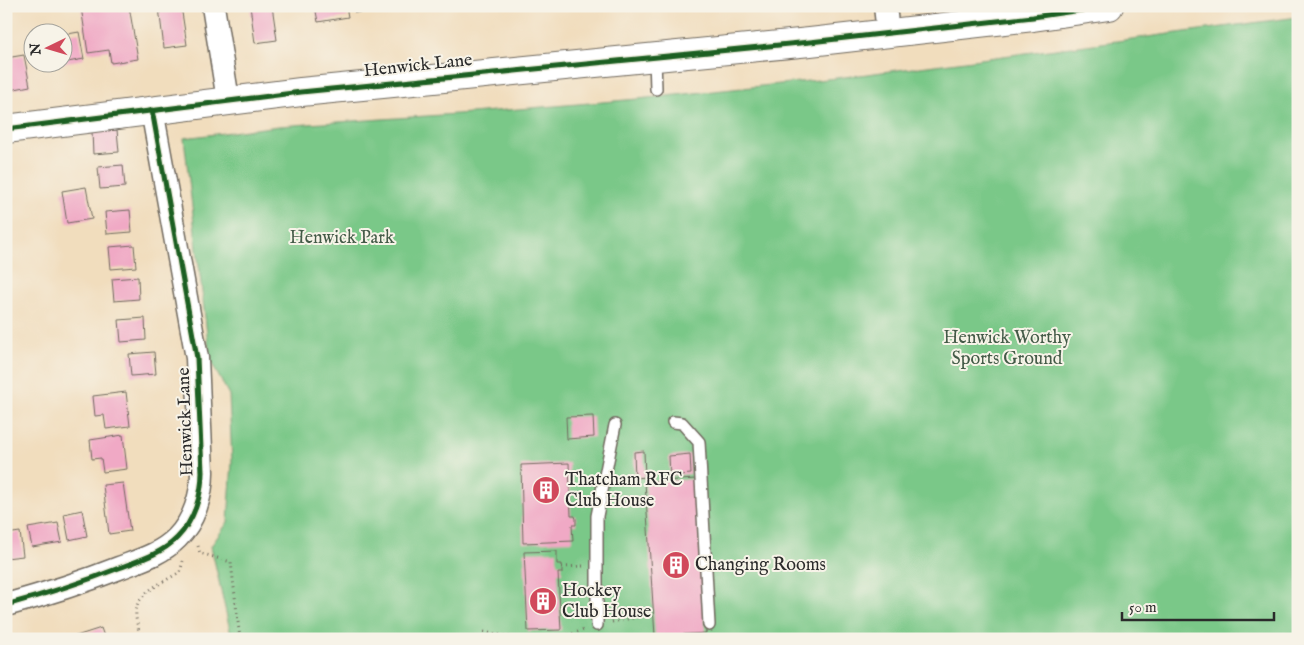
<svg xmlns="http://www.w3.org/2000/svg" width="1304" height="645" viewBox="0 0 1304 645" font-family="'IM FELL English',serif">
<style>
.park{fill:#7ac888;stroke:#527a5a}
.building{fill:#f0a9c5}
.lines{fill:none;stroke-linecap:round;stroke-linejoin:round}
.service-casing{stroke:#70695e;stroke-width:14}
.minor-casing{stroke:#70695e;stroke-width:25}
.tertiary-casing{stroke:#70695e;stroke-width:30}
.path{stroke:#70695e;stroke-width:3;stroke-dasharray:1 4;stroke-linecap:butt}
.service{stroke:#fff;stroke-width:11}
.minor{stroke:#fff;stroke-width:22}
.tertiary{stroke:#fff;stroke-width:28}
.cycleway-casing{stroke:#f7f3e8;stroke-width:8}
.cycleway{stroke:#1b5e20;stroke-width:5}
.labels{text-anchor:middle;dominant-baseline:central;stroke-width:4;stroke-linejoin:round;paint-order:stroke}
.street-label{font-size:18px;fill:#2b2b2b;stroke:#f7f3e8}
.park-label{font-size:18px;fill:#435a47;stroke:#f7f3e8}
.poi-label{font-size:18px;fill:#2b2b2b;stroke:#f7f3e8;text-anchor:start}
</style>
<rect width="100%" height="100%" fill="#f7f3e8"/>
<filter id="ink" filterUnits="userSpaceOnUse"><feTurbulence type="fractalNoise" baseFrequency=".02" numOctaves="2"/><feDisplacementMap in="SourceGraphic" scale="10" xChannelSelector="R" yChannelSelector="G"/><feConvolveMatrix kernelMatrix="1 2 1 2 8 2 1 2 1" color-interpolation-filters="sRGB"/></filter>
<filter id="wash" filterUnits="userSpaceOnUse"><feTurbulence type="fractalNoise" baseFrequency=".0096" numOctaves="4" result="noise"/><feDisplacementMap in="SourceGraphic" scale="20" xChannelSelector="R" yChannelSelector="G"/><feGaussianBlur stdDeviation="1.12" result="paint"/><feColorMatrix in="noise" values="0 0 0 0 0 0 0 0 0 0 0 0 0 0 0 0 0 1.4 0 .05"/><feComposite in="paint" operator="in"/></filter>
<g filter="url(#wash)">
<rect width="100%" height="100%" fill="#f1ddbd"/>
<polygon class="park" points="1298,17 1298,639 232,639 211,546 228,522 232,462 229,395 210,360 184,138 279,126 471,113 638,99 837,78"/>
<g id="blocks">
<g class="building">
<polygon points="129,6 138,59 111,63 109,50 88,53 81,7"/>
<polygon points="172,6 181,6 187,45 164,48 159,8"/>
<polygon points="250,6 272,6 277,40 255,43"/>
<polygon points="315,6 346,6 348,17 318,22"/>
<polygon points="354,6 385,6 385,8 355,13"/>
<polygon points="79,32 84,59 62,63 62,35"/>
<polygon points="24,55 30,86 10,90 8,77 6,77 6,58"/>
<polygon points="48,62 61,62 61,63 49,66"/>
<polygon points="117,130 119,152 93,154 92,132"/>
<polygon points="123,165 125,187 100,189 98,167"/>
<polygon points="86,187 92,219 67,223 62,191"/>
<polygon points="130,210 132,232 107,234 105,212"/>
<polygon points="134,245 136,267 111,269 109,247"/>
<polygon points="138,277 139,299 114,301 112,279"/>
<polygon points="145,318 146,340 121,342 119,320"/>
<polygon points="154,352 156,374 131,376 129,354"/>
<polygon points="126,392 130,426 106,429 104,415 95,416 93,396"/>
<polygon points="593,416 594,437 567,439 566,417"/>
<polygon points="123,435 127,469 103,472 101,458 92,459 90,440"/>
<polygon points="644,451 645,477 635,478 634,452"/>
<polygon points="690,454 691,474 670,476 669,456"/>
<polygon points="569,463 571,516 575,516 576,519 576,525 572,525 573,541 523,543 521,465"/>
<polygon points="696,479 706,633 655,636 645,482"/>
<polygon points="123,483 130,531 109,534 103,485"/>
<polygon points="82,510 87,536 69,540 64,514"/>
<polygon points="58,523 62,542 32,547 28,528"/>
<polygon points="20,532 23,556 6,558 6,534"/>
<polygon points="557,551 557,564 562,564 562,573 558,573 561,630 528,631 524,552"/>
<polygon points="101,628 105,639 70,639 70,638"/>
</g>
</g>
</g>
<g filter="url(#ink)">
<use href="#blocks" fill-opacity="0" stroke="#70695e" stroke-width="1"/>
<g class="lines">
<g class="service-casing">
<g id="service">
<polyline points="655,58 656,89"/>
<polyline points="673,422 682,423 699,442 709,625"/>
<polyline points="597,625 597,516 615,425"/>
</g>
</g>
<g class="minor-casing">
<g id="minor">
<polyline points="213,6 228,100"/>
<polyline points="885,6 888,33"/>
<path d="M 6,605 C 46,594 81,583 119,568 C 140,560 161,554 177,538 C 194,521 202,495 202,472 L 197,358 L 152,110"/>
</g>
</g>
<g class="tertiary-casing">
<polyline id="tertiary" points="6,129 301,92 810,42 1033,17 1109,6"/>
</g>
<g class="path">
<polyline points="198,546 200,553 231,562 240,639"/>
<polyline points="562,567 583,566"/>
<polyline points="612,622 648,615"/>
<polyline points="484,632 521,639"/>
<path d="M 141,639 C 139,630 135,620 136,611 C 137,592 166,581 180,572 L 183,561"/>
<polyline points="523,639 562,637 584,630"/>
</g>
<use href="#service" class="service"/>
<use href="#minor" class="minor"/>
<use href="#tertiary" class="tertiary"/>
<g class="cycleway-casing">
<g id="cycleway">
<polyline points="6,129 301,92 810,42 1033,17 1109,6"/>
<path d="M 6,605 C 46,594 81,583 119,568 C 140,560 161,554 177,538 C 194,521 202,495 202,472 L 197,358 L 152,110"/>
</g>
</g>
<use href="#cycleway" class="cycleway"/>
</g>
</g>
<defs>
<g id="building-disc" transform="scale(1.4375)"><circle r="9.5" fill="#d1495b" stroke="#f7f3e8"/><path d="M-4-6H4V6H1V3H-1V6H-4ZM-2.5-4.3h1.7v1.8h-1.7ZM.8-4.3h1.7v1.8H.8ZM-2.5-1h1.7V.8h-1.7ZM.8-1h1.7V.8H.8Z" fill="#fff"/></g>
</defs>
<g fill-rule="evenodd">
<use href="#building-disc" x="546" y="490"/>
<use href="#building-disc" x="676" y="565"/>
<use href="#building-disc" x="543" y="601"/>
</g>
<g class="labels">
<g class="street-label">
<text transform="translate(418 66) rotate(-6)">Henwick Lane</text>
<text transform="translate(186 422) rotate(-92)">Henwick Lane</text>
</g>
<g class="park-label">
<text x="342" y="238">Henwick Park</text>
<text x="1007" y="338">Henwick Worthy<tspan x="1007" dy="21">Sports Ground</tspan></text>
</g>
<g class="poi-label">
<text x="565" y="480">Thatcham RFC<tspan x="565" dy="21">Club House</tspan></text>
<text x="695" y="565">Changing Rooms</text>
<text x="562" y="591">Hockey<tspan x="562" dy="21">Club House</tspan></text>
</g>
</g>
<rect width="1304" height="645" fill="none" stroke="#f7f3e8" stroke-width="25"/>
<g transform="translate(48 48) rotate(265)"><circle r="24" fill="#f7f3e8" stroke="#a5a39c"/>
<path d="M0-4L9 19L0 12L-9 19Z" fill="#d1495b"/>
<text y="-8" font-size="14" font-weight="bold" text-anchor="middle" fill="#2b2b2b">N</text>
</g>
<path d="M1122 612v8h152v-8" fill="none" stroke="#2b2b2b" stroke-width="2.5"/>
<text x="1129" y="612" font-size="15" fill="#2b2b2b" stroke="#f7f3e8" stroke-width="4" paint-order="stroke">50 m</text>
</svg>
